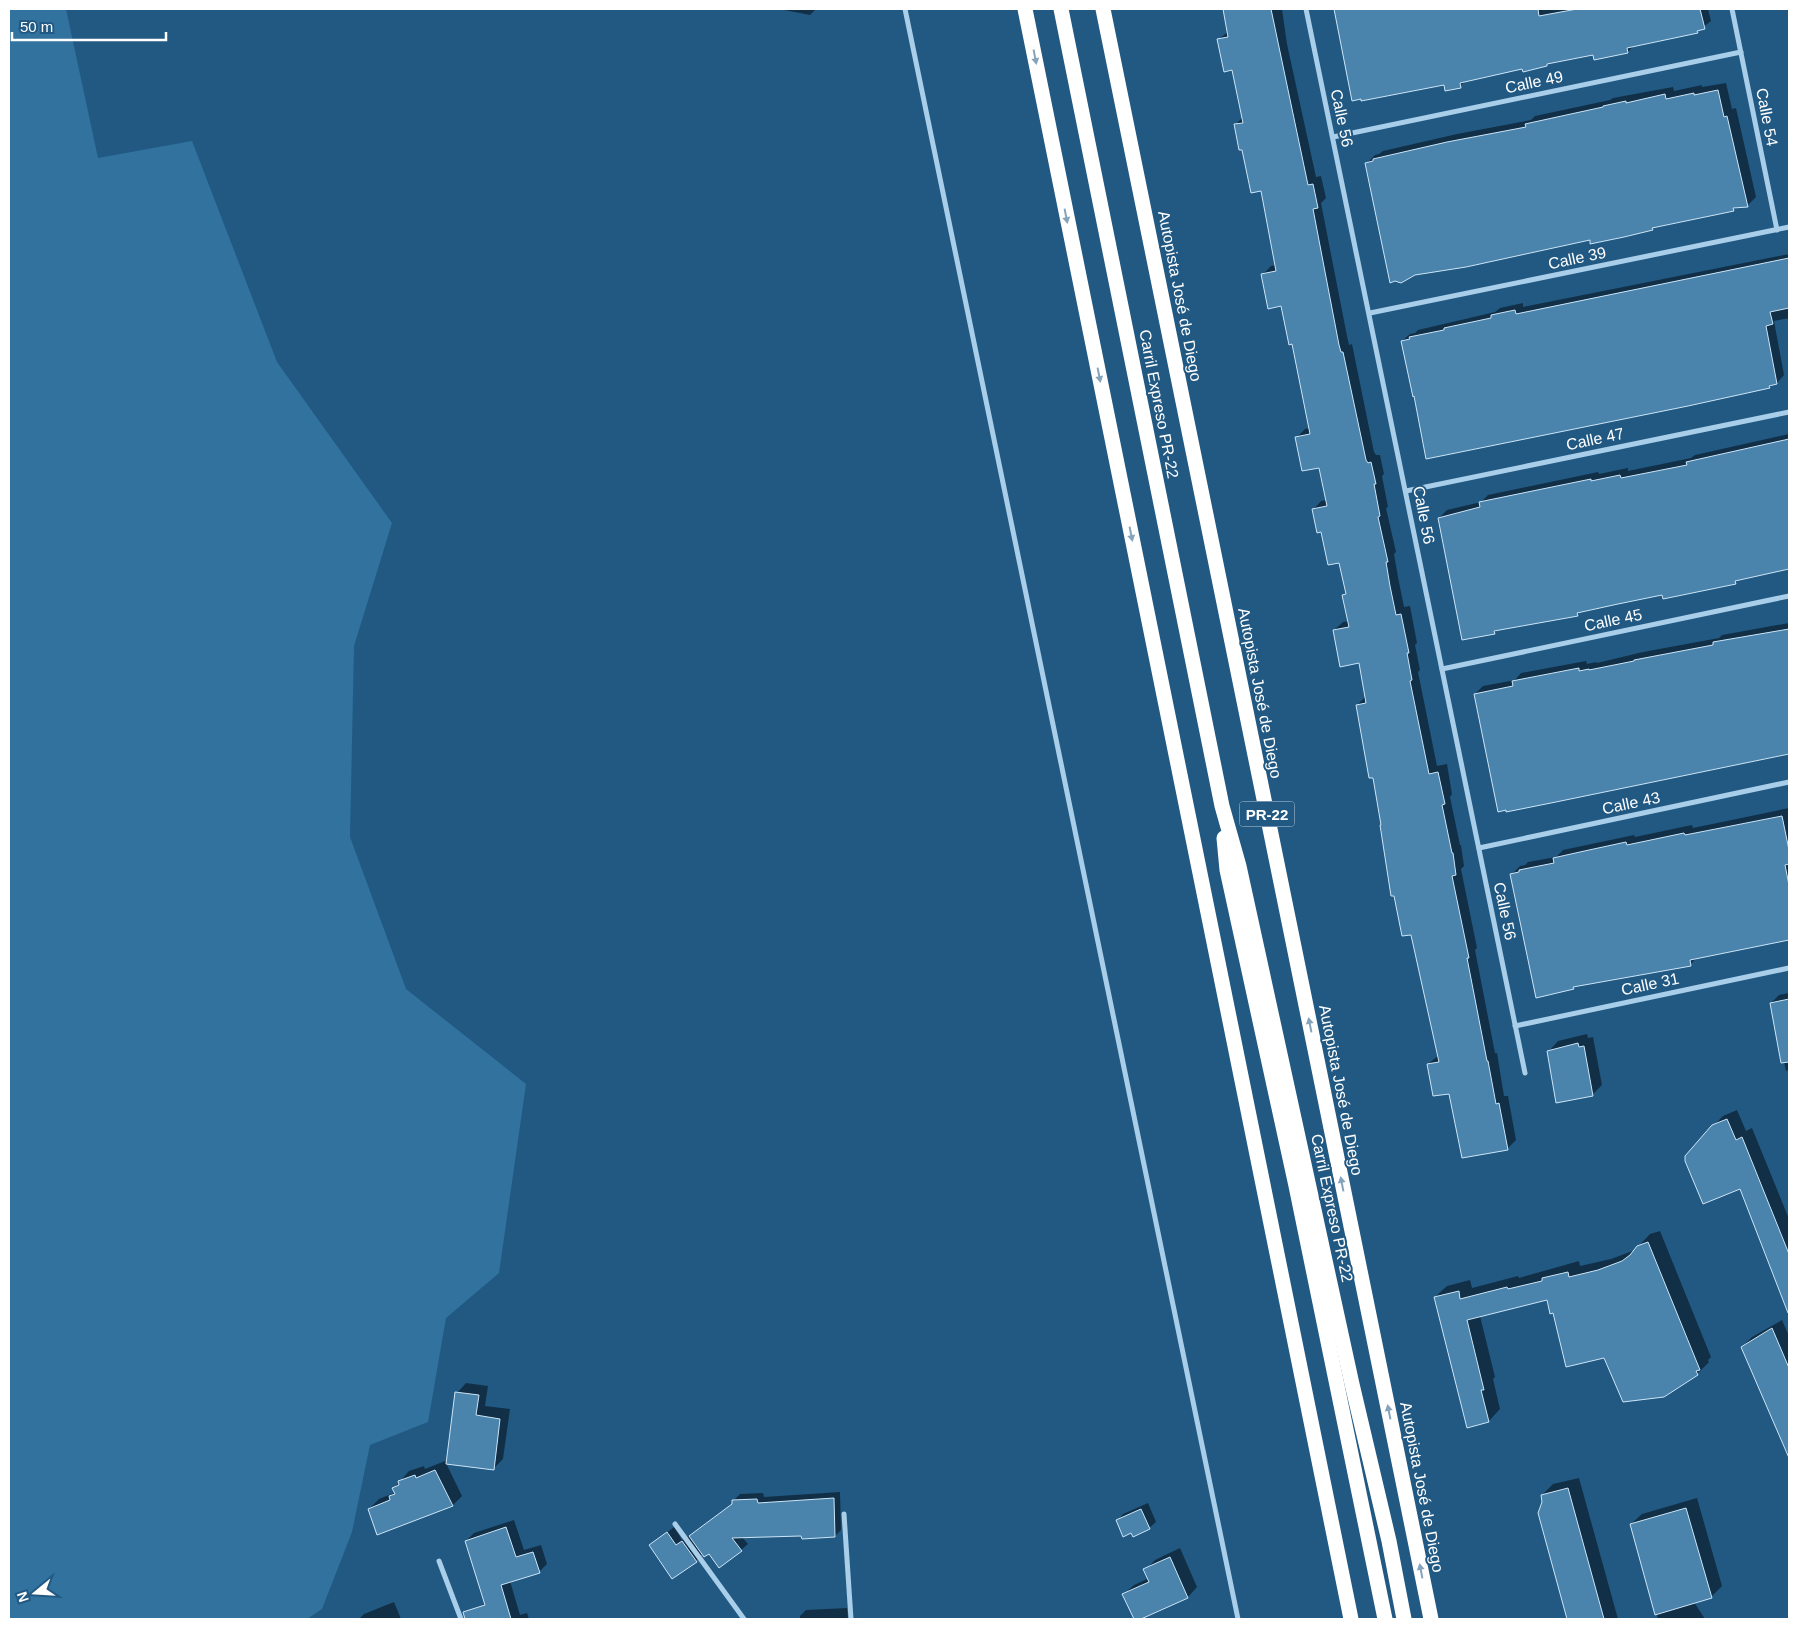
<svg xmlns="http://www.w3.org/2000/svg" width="1798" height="1628" viewBox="0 0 1798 1628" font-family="Arial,sans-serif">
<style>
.green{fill:#31729f}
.shadow{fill:#0007}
.building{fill:#4a83ac;stroke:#cde5f6}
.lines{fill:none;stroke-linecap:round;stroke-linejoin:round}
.street{stroke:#a9cee9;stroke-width:5}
.highway{stroke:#fff;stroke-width:15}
.oneway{fill:#85a4bb}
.labels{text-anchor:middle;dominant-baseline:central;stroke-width:4;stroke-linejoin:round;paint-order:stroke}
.shield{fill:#215983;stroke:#bccdda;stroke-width:1}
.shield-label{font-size:15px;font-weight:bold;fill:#fff}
.street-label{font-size:16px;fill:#fff;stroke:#215983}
</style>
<rect width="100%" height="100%" fill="#215983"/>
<polygon class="green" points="9,9 66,9 98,158 192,141 277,362 392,523 354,646 350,837 406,989 526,1084 499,1273 446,1318 428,1422 370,1445 352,1532 322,1609 307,1619 9,1619"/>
<g class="shadow">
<polygon points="779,9 816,9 810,15"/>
<polygon points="1224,9 1282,9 1287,44 1316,177 1321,176 1326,198 1321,203 1347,336 1349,345 1352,344 1374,452 1376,455 1380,455 1384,474 1382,476 1388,507 1386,508 1396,552 1394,554 1398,577 1404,607 1410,606 1417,643 1415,645 1420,670 1418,672 1437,766 1447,764 1452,794 1450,797 1460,845 1461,845 1464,866 1461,869 1477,948 1475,950 1495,1053 1497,1053 1504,1096 1508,1096 1516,1140 1507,1149 1450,1092 1428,1064 1439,1055 1412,933 1383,824 1374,776 1357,705 1366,696 1360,662 1334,630 1343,622 1349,621 1343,595 1347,592 1340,561 1322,531 1313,510 1321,501 1327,500 1320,466 1296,438 1305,429 1310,428 1293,343 1282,305 1262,275 1271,266 1276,265 1262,190 1243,148 1235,125 1243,117 1233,69 1219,39 1229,31"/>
<polygon points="1335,9 1708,9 1711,21 1697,32 1634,45 1628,52 1594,54 1549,62 1547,65 1523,68 1467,80 1460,86 1445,84 1353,99"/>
<polygon points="1726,83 1732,109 1736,108 1756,197 1747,206 1736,207 1733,210 1655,227 1652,229 1591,238 1366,164 1375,155 1379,154 1383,151 1457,134 1531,120 1535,116 1610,100 1613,98 1673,87 1674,91 1702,85 1702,87"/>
<polygon points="1789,254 1789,318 1774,321 1784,375 1777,383 1770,387 1688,405 1415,395 1402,341 1410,334 1415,333 1418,330 1495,312 1500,308 1523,303 1523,307"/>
<polygon points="1789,434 1789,568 1739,579 1735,583 1663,594 1581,611 1577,615 1498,629 1494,633 1439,518 1447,510 1481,502 1488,495 1598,472 1599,474 1628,468 1628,471 1691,458 1695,455"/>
<polygon points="1789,623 1789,754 1507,811 1475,694 1483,686 1515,680 1521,673 1586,661 1587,664 1596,662 1597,663 1643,652 1719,638 1722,635"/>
<polygon points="1789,808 1789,938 1697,957 1690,965 1576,986 1573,988 1512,874 1520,866 1525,865 1528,862 1556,857 1563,850 1634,835 1635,837 1692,825 1693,828"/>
<polygon points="1789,993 1789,1070 1786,1071 1771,1003 1779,995"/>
<polygon points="1587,1034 1588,1038 1593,1037 1602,1085 1592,1095 1549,1051 1558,1041"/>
<polygon points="1737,1110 1746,1131 1752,1128 1789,1219 1789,1301 1785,1302 1741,1187 1713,1126 1723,1116"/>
<polygon points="1660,1231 1711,1357 1708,1360 1709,1362 1697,1374 1605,1356 1548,1299 1480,1316 1495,1377 1493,1379 1500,1409 1489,1421 1435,1297 1447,1286 1470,1280 1472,1288 1518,1276 1519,1278 1579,1261 1580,1266 1611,1259 1635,1250 1650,1234"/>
<polygon points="1782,1320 1789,1336 1789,1455 1742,1347 1752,1337"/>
<polygon points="466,1383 488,1386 485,1406 510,1409 503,1459 493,1469 457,1393"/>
<polygon points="445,1461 462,1496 453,1505 369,1509 379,1499 394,1493 395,1492 394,1488 409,1471 424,1466 425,1469"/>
<polygon points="1579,1478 1618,1619 1568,1619 1540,1513 1544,1502 1542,1495 1553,1484"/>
<polygon points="840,1492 841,1530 835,1536 803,1535 742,1537 748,1544 741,1550 703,1553 696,1561 672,1577 651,1545 674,1527 682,1540 689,1536 690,1537 697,1530 734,1503 733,1501 740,1494 763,1493 764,1497"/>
<polygon points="1697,1498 1722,1586 1711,1597 1694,1602 1705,1619 1658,1619 1631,1524 1642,1514"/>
<polygon points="1148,1503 1156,1522 1149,1528 1132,1532 1117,1521 1123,1514"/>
<polygon points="514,1520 524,1550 541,1545 547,1564 539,1572 510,1581 520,1615 527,1613 529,1619 484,1619 480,1608 486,1602 466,1541 474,1533"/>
<polygon points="1180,1548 1197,1587 1188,1597 1136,1619 1124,1594 1134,1585 1149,1578 1145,1570 1155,1560"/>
<polygon points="394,1602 401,1619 359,1619 364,1614"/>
<polygon points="847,1608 848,1619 800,1619 800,1616 806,1610"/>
</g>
<g class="building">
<polygon points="1223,9 1271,9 1308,185 1313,184 1318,208 1313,209 1339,345 1341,352 1343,352 1366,460 1368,463 1371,462 1376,484 1374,484 1380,516 1378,517 1388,562 1386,562 1390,586 1396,615 1401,614 1409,653 1407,653 1412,680 1410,681 1429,774 1438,772 1445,804 1442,805 1452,853 1453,853 1456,875 1452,876 1469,958 1467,958 1487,1061 1488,1061 1496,1104 1499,1103 1508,1150 1462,1158 1449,1094 1433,1096 1427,1064 1439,1062 1411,935 1402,936 1394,896 1391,896 1380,825 1381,825 1373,778 1369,778 1356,705 1366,703 1359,663 1340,667 1333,630 1349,627 1342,595 1346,594 1339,563 1328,565 1321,532 1317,533 1312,509 1327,506 1319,468 1302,471 1295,437 1310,434 1292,344 1289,345 1281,306 1268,309 1261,274 1276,271 1261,191 1251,193 1242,150 1239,150 1234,124 1243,123 1232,70 1224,72 1217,39 1228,37"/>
<polygon points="1334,9 1538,9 1539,16 1577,9 1700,9 1705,29 1697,31 1698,33 1627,48 1628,53 1594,60 1593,55 1547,64 1547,66 1523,72 1522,69 1460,83 1461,88 1445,91 1444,85 1361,101 1361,99 1352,101"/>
<polygon points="1718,90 1724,117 1727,116 1748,207 1733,208 1734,211 1652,228 1653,230 1624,237 1590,244 1590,240 1466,267 1415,275 1401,283 1395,281 1390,283 1365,163 1373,161 1373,159 1447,142 1526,127 1525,124 1603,107 1603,106 1626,101 1626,103 1665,94 1666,99 1694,93 1694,95"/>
<polygon points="1789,258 1789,308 1770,312 1773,324 1766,326 1777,384 1769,386 1770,388 1688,406 1426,459 1414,396 1413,397 1401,341 1410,339 1409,337 1444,330 1444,328 1491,318 1491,315 1515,310 1516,314"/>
<polygon points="1789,439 1789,569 1735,581 1736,584 1663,599 1662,595 1618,604 1577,613 1578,616 1494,631 1495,634 1462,640 1438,518 1480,507 1479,502 1591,479 1591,481 1620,475 1621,478 1687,465 1686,462"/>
<polygon points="1789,629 1789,754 1551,803 1506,812 1506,810 1498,812 1474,694 1513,686 1512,681 1579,668 1579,671 1589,669 1589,670 1634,661 1634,660 1713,645 1713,642"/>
<polygon points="1782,816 1789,850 1789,864 1785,865 1789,885 1789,940 1690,960 1691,966 1573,987 1574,989 1536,998 1510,874 1519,872 1519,870 1554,863 1553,858 1589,850 1626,842 1627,845 1684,833 1685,835"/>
<polygon points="1789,999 1789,1062 1781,1063 1770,1003"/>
<polygon points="1578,1043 1579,1047 1584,1046 1593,1096 1556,1103 1547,1051"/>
<polygon points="1727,1119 1736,1140 1742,1137 1789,1254 1789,1313 1788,1313 1740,1189 1703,1204 1685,1161 1685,1156 1712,1125"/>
<polygon points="1648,1242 1700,1370 1696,1371 1698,1375 1664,1397 1623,1402 1604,1358 1566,1367 1553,1313 1550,1314 1547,1300 1467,1320 1484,1390 1481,1390 1489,1422 1467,1428 1434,1297 1459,1291 1460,1299 1507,1287 1508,1289 1542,1281 1542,1278 1568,1272 1569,1277 1598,1270 1622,1261 1630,1255 1637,1246"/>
<polygon points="1772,1328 1789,1368 1789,1458 1741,1347"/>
<polygon points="455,1392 479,1395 476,1415 500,1419 494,1470 446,1464"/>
<polygon points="435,1470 453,1506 377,1535 368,1509 390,1500 389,1496 395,1494 392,1488 399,1485 398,1481 415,1475 416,1478"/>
<polygon points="1568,1488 1604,1619 1567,1619 1538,1513 1542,1502 1541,1495"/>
<polygon points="834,1498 835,1537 802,1539 801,1536 732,1538 742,1551 719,1568 709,1554 704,1557 689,1536 732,1504 732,1500 757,1499 758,1503"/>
<polygon points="1686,1508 1712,1598 1655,1615 1630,1524"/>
<polygon points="1141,1509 1150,1529 1133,1537 1131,1533 1123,1537 1116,1520"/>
<polygon points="506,1527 516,1557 533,1552 540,1573 501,1585 511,1619 465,1619 463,1612 485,1605 465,1541"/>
<polygon points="667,1532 676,1545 682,1541 697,1562 672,1579 649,1545"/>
<polygon points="1170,1557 1188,1598 1141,1619 1134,1619 1122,1594 1149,1582 1143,1569"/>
</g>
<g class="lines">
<g class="street">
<polyline points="905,9 1238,1619"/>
<polyline points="1306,9 1525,1073"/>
<polyline points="1732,9 1777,230"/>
<polyline points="1333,137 1741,52"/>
<polyline points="1370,313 1789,227"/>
<polyline points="1406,491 1789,412"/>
<polyline points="1442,669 1789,596"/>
<polyline points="1479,848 1789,782"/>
<polyline points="1515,1026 1789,968"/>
<polyline points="844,1514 851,1619"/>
<polyline points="675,1524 744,1619"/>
<polyline points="439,1561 461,1619"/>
</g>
<g class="highway">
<polyline points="1025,9 1351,1619"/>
<polyline points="1061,9 1222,806 1239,866 1352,1384 1389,1541 1404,1619"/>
<polyline points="1103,9 1431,1619"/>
<polyline points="1224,838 1227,870 1296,1186 1385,1619"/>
</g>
</g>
<defs><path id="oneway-solid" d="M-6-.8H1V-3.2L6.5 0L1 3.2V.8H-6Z" transform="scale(1.25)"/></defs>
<g class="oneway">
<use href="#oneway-solid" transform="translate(1035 57) rotate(79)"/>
<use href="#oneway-solid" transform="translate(1066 216) rotate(79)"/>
<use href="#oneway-solid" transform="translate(1099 375) rotate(79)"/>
<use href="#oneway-solid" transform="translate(1131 534) rotate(79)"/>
<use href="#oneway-solid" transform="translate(1310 1025) rotate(-101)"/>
<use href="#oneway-solid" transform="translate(1342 1184) rotate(-101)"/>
<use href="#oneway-solid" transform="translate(1389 1412) rotate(-101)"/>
<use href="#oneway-solid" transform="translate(1421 1571) rotate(-101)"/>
</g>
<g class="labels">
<rect class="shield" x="1239.5" y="801.5" width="55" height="25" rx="4"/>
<g class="shield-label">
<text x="1267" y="814">PR-22</text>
</g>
<g class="street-label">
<text transform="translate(1534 82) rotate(-12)">Calle 49</text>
<text transform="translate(1767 117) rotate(79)">Calle 54</text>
<text transform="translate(1342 118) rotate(78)">Calle 56</text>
<text transform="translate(1577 258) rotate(-12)">Calle 39</text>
<text transform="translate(1180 296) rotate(79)">Autopista José de Diego</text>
<text transform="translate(1159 404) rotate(79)">Carril Expreso PR-22</text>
<text transform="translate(1595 439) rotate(-12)">Calle 47</text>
<text transform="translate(1424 515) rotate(79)">Calle 56</text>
<text transform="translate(1613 620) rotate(-12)">Calle 45</text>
<text transform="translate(1260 693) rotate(79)">Autopista José de Diego</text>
<text transform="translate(1631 803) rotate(-12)">Calle 43</text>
<text transform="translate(1505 911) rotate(78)">Calle 56</text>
<text transform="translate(1650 984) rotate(-12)">Calle 31</text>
<text transform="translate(1341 1090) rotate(79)">Autopista José de Diego</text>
<text transform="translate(1332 1208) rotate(78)">Carril Expreso PR-22</text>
<text transform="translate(1422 1487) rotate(79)">Autopista José de Diego</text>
</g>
</g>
<rect width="1798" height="1628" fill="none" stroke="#ffffff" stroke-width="20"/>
<g transform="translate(35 1593) rotate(252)" stroke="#215983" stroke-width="4" paint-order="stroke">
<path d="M0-4L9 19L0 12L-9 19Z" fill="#ffffff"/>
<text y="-8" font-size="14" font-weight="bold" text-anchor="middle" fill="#ffffff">N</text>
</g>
<path d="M12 32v8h154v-8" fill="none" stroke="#ffffff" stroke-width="2.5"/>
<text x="20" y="32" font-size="15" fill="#ffffff" stroke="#215983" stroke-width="4" paint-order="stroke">50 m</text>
</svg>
